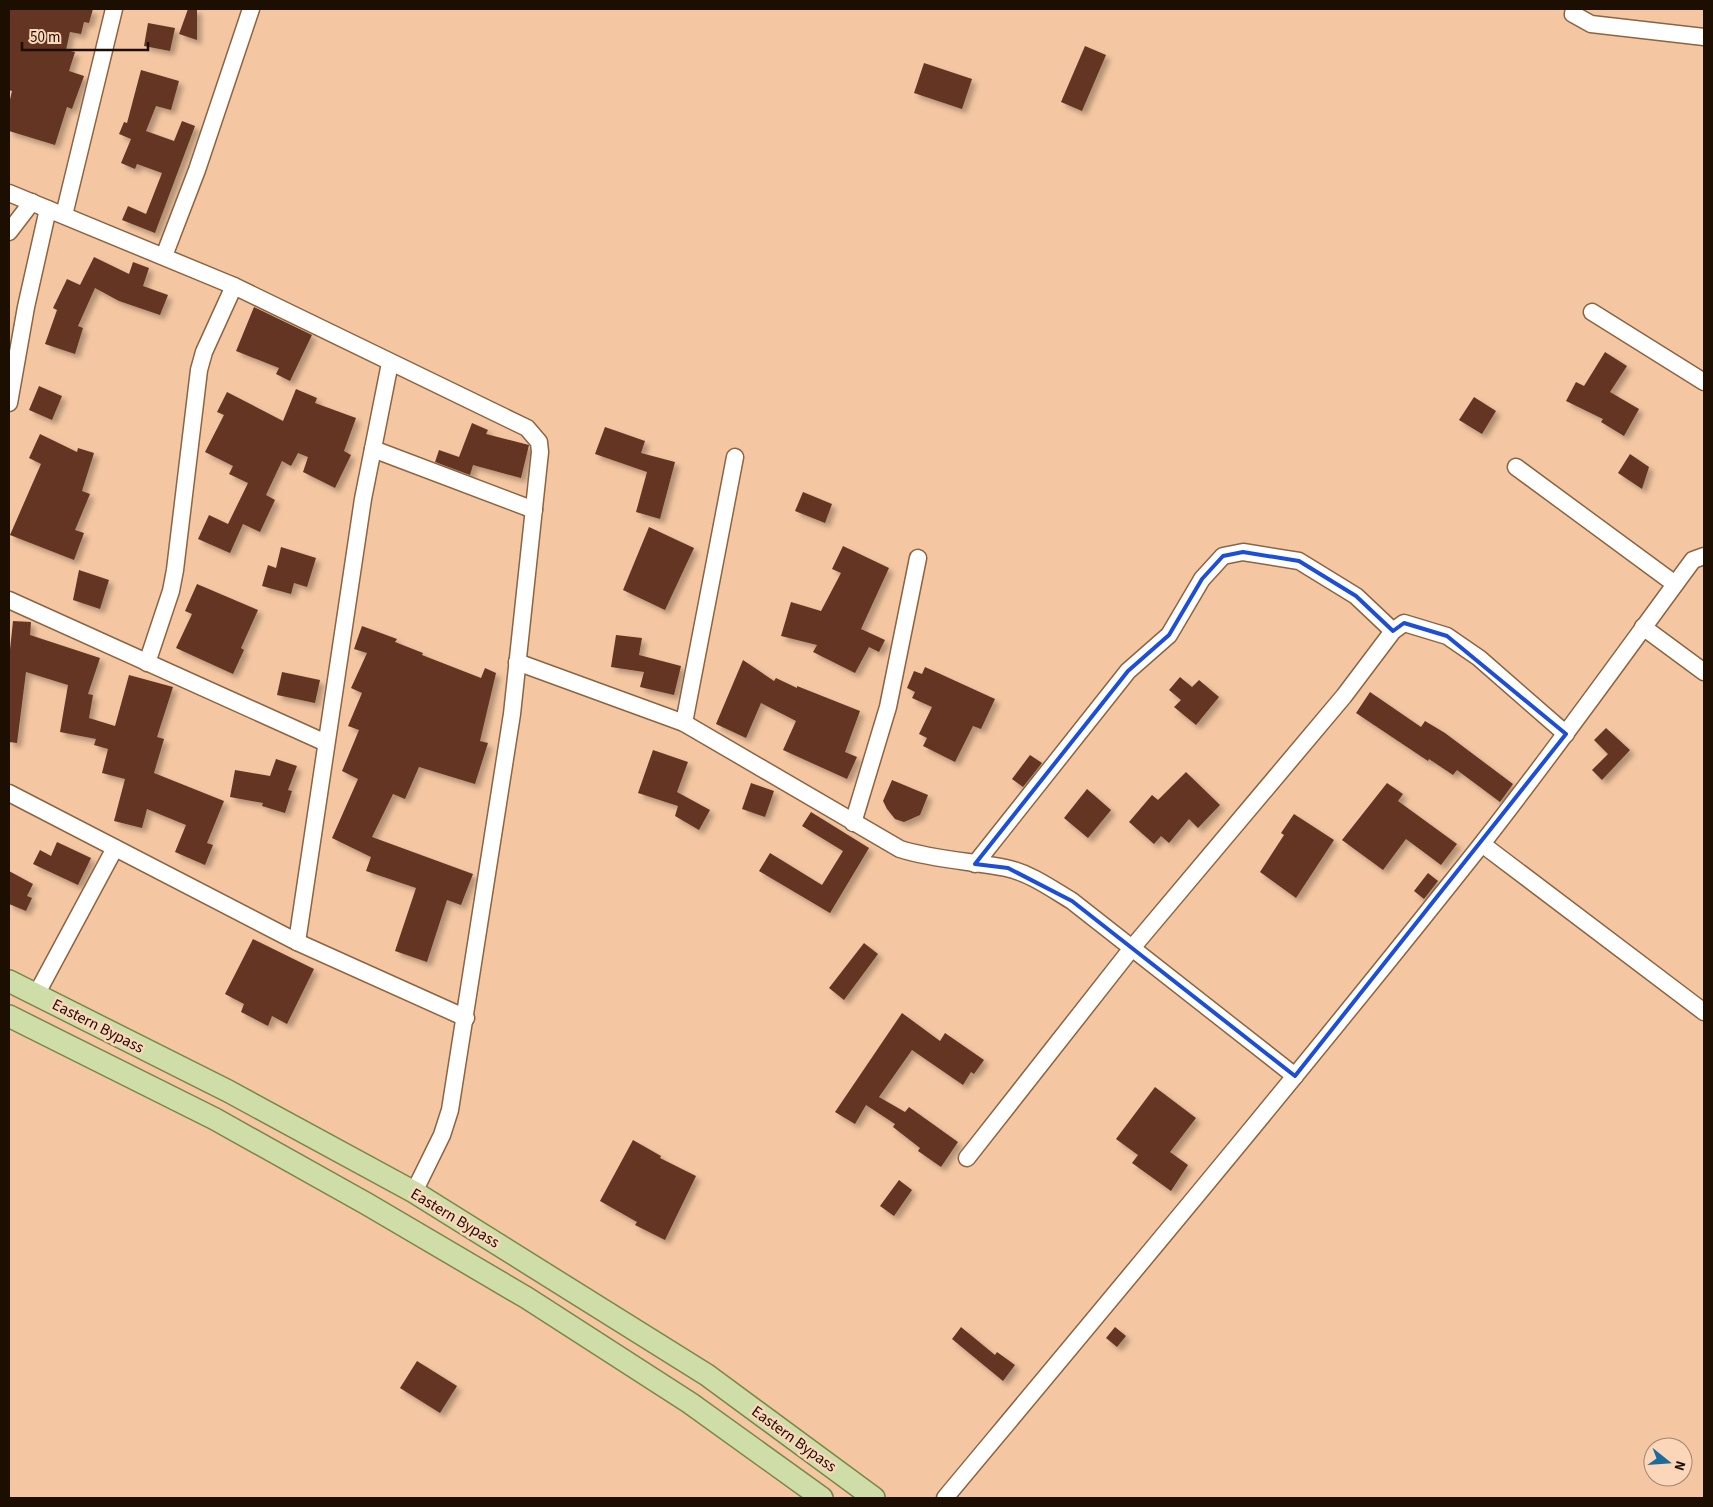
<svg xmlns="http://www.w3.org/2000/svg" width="1713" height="1507" viewBox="0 0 1713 1507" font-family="'Source Sans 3',sans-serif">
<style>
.building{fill:#633524;filter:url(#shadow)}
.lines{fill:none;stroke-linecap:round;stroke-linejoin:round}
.minor-casing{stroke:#8c6441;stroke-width:19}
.major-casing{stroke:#7c8649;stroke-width:24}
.minor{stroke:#fff;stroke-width:16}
.major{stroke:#cfdda9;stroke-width:21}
.marked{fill:none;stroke:#1d4ed8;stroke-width:4;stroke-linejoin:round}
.labels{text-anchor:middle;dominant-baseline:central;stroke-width:5;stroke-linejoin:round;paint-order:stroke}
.street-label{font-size:16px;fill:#1d0e02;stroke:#fbd6b8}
</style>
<defs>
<filter id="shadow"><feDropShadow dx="4.5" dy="4.5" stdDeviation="2.5" flood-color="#0004"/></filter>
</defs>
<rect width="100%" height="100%" fill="#f4c7a2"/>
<g class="building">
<polygon points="9,9 93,9 89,23 84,22 81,34 70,32 66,50 75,52 69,71 84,76 72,109 67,107 55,145 9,131 9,104 12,91 9,90"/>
<polygon points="188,9 197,9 197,40 179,34"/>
<polygon points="148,23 175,28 170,51 144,46"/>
<polygon points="1085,46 1106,55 1082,111 1061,102"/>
<polygon points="924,63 972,79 962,109 914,93"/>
<polygon points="141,70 179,81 171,110 156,106 146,131 174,141 182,121 195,126 155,233 122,220 128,206 146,214 162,173 137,164 135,169 121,163 131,139 119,134 124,122 127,123"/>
<polygon points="94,257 129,274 133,262 149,268 143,286 168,295 160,315 119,301 95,288 78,326 83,328 75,354 45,344 57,310 53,308 67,279 80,285"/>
<polygon points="254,307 312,335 290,381 276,374 279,368 236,351"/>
<polygon points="1605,352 1627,366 1610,392 1639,409 1624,436 1601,422 1603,419 1566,401 1576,382 1584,386"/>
<polygon points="39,386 62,396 52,420 29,410"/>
<polygon points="296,389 317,398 315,403 356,418 344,451 351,455 335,488 303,472 308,457 298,453 291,466 282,461 266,495 275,500 260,532 243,524 230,553 198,539 209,515 228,524 248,483 229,474 233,466 205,452 224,415 217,412 227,392 283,421"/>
<polygon points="1474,397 1496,411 1482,434 1459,420"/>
<polygon points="472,423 488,430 486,434 529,445 521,478 473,465 470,475 435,462 439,450 459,457"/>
<polygon points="605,427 645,441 641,453 675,462 660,519 636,512 647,472 595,454"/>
<polygon points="40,434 77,452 78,448 94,453 82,491 90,494 75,530 84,533 74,560 10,535 41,464 29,458"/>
<polygon points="1630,454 1649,467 1642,489 1618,473"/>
<polygon points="803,492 832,504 825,523 795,511"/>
<polygon points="649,527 694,548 665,610 623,590"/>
<polygon points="843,546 889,568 861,629 885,640 879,652 869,647 855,673 813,652 817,645 781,636 791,602 821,611 841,573 832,569"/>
<polygon points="281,547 316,558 307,587 294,583 291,594 262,586 268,565 276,568"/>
<polygon points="79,570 109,580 100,609 73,600"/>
<polygon points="197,584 258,610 241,648 244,650 233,674 176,648 192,614 185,611"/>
<polygon points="13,621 31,622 30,635 100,658 88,694 93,695 89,718 115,726 129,675 173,687 157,737 164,739 154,773 224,801 207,843 213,845 205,865 175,852 186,825 147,809 142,828 114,821 125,779 102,773 108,749 94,745 96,739 60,732 68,685 26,672 17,743 9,742 9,659"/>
<polygon points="362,626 397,639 395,642 423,653 422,655 481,678 485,668 496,673 480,741 488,743 475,784 419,767 405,799 393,794 372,837 473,874 461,905 447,900 427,962 395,951 416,888 366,871 371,857 332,838 358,779 342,771 359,730 348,726 362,693 351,688 367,653 354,649"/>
<polygon points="616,635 642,638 639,655 681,666 674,695 640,687 644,672 611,667"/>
<polygon points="743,660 774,681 776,678 797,688 797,686 860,711 845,752 857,757 847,779 783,750 796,721 761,703 746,738 716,724"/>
<polygon points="925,667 995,699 981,729 973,726 955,762 923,746 927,738 919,734 932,707 912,698 915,692 907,688 914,671 922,674"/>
<polygon points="282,672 320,680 315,703 277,695"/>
<polygon points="1180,677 1192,687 1199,680 1219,697 1196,725 1174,707 1181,700 1169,690"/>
<polygon points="1370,692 1421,727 1425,721 1445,733 1513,784 1500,802 1457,770 1453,775 1429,759 1428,761 1356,713"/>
<polygon points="1606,728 1630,750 1602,780 1592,770 1608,754 1594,740"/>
<polygon points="653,750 688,762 677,792 710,810 699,830 675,816 678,806 638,793"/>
<polygon points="1030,755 1042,763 1023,787 1012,779"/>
<polygon points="276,759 297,766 288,790 292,791 285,813 262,806 263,803 230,797 235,770 270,776"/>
<polygon points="1186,772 1220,805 1198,828 1189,819 1169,843 1161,836 1154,844 1129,822 1152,795 1158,800"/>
<polygon points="892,780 928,795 920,815 904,822 895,819 887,809 883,801"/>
<polygon points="751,783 774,791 765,817 742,809"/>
<polygon points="1387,783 1403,794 1398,801 1457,844 1441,865 1406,839 1383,870 1342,840"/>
<polygon points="1087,789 1111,810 1088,838 1064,818"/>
<polygon points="811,812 869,848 830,913 759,871 770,853 822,885 843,851 802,826"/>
<polygon points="1294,814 1334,840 1296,898 1260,872 1284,835 1281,833"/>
<polygon points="57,842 91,858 78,885 33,864 40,850 51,856"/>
<polygon points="9,871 33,884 27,896 32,898 26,911 9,904"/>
<polygon points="1428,873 1438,881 1424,899 1414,891"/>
<polygon points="253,939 314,969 287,1024 272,1016 268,1026 241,1012 244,1004 225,994"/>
<polygon points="864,943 878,954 844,1000 829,988"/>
<polygon points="902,1013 940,1041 945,1033 984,1060 974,1074 971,1072 963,1085 912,1050 879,1097 905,1112 909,1107 958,1142 941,1167 918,1151 920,1148 893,1127 895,1124 866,1105 855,1124 835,1112"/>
<polygon points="1155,1087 1196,1118 1170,1152 1188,1165 1171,1191 1132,1163 1138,1155 1116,1139"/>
<polygon points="633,1140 661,1156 660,1158 696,1176 665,1240 635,1225 637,1222 600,1201"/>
<polygon points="899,1180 912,1190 894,1216 880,1206"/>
<polygon points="961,1327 995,1355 997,1352 1015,1365 1003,1381 952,1339"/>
<polygon points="1115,1327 1126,1336 1117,1347 1106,1338"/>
<polygon points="417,1361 457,1386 440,1413 400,1388"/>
</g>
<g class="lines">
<g class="minor-casing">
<g id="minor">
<polyline points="1574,9 1573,14 1591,24 1704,37"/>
<polyline points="9,193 234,286 527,428 539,442 540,452 512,714 450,1110 442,1135 414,1192"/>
<polyline points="64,215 114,9"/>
<polyline points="9,232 32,202"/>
<polyline points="164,256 197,170 251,9"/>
<polyline points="1592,312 1704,382"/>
<polyline points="9,403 26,307 48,209"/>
<polyline points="373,449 534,510"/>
<polyline points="1516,467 1675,584"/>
<polyline points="9,600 326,743"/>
<polyline points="1643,627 1704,672"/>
<path d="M 517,662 L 684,723 L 900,849 C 935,860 971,861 1006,868 C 1030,873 1052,889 1072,901 L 1295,1076"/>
<polyline points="147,663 171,591 175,570 199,370 204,352 234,286"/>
<polyline points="684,723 735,457"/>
<polyline points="9,793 297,942 466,1018"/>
<polyline points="853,823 888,707 918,558"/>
<polyline points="1482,844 1704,1012"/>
<polyline points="975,864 1128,671 1169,635 1202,579 1223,556 1243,552 1299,561 1356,596 1393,631"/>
<polyline points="297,942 363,499 390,363"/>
<polyline points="36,995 115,848"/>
<polyline points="967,1158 1132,948 1344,696 1393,631 1404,623 1447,636 1479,658 1566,734"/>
<path d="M 945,1498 C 1125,1282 1306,1066 1481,845 C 1554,752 1623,655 1693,560 L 1704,556"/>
</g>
</g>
<g class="major-casing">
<g id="major">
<polyline points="9,981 228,1091 414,1192 707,1375 874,1498"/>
<polyline points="9,1016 215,1119 367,1204 527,1298 690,1403 822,1498"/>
</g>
</g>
<use href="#minor" class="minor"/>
<use href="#major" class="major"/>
</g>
<path class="marked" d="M 1243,552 L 1299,561 L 1356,596 L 1393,631 L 1404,623 L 1447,636 L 1566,734 L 1295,1076 L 1072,901 L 1008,868 L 975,864 L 1128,671 L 1169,635 L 1202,579 L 1223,556 Z"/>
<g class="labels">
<g class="street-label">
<text transform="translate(98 1026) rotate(27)">Eastern Bypass</text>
<text transform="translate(455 1218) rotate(31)">Eastern Bypass</text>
<text transform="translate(794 1439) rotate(36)">Eastern Bypass</text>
</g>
</g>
<rect width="1713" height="1507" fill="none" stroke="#1d0e02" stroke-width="20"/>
<g transform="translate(1668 1462) rotate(107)"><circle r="24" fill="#fbd6b8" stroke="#a2866f"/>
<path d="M0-4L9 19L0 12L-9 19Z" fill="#1b6c9d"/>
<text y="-8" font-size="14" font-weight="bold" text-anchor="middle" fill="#1d0e02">N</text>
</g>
<path d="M22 42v8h126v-8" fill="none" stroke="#1d0e02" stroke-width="2.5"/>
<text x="30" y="42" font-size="15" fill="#1d0e02" stroke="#fbd6b8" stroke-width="4" paint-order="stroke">50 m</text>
</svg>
